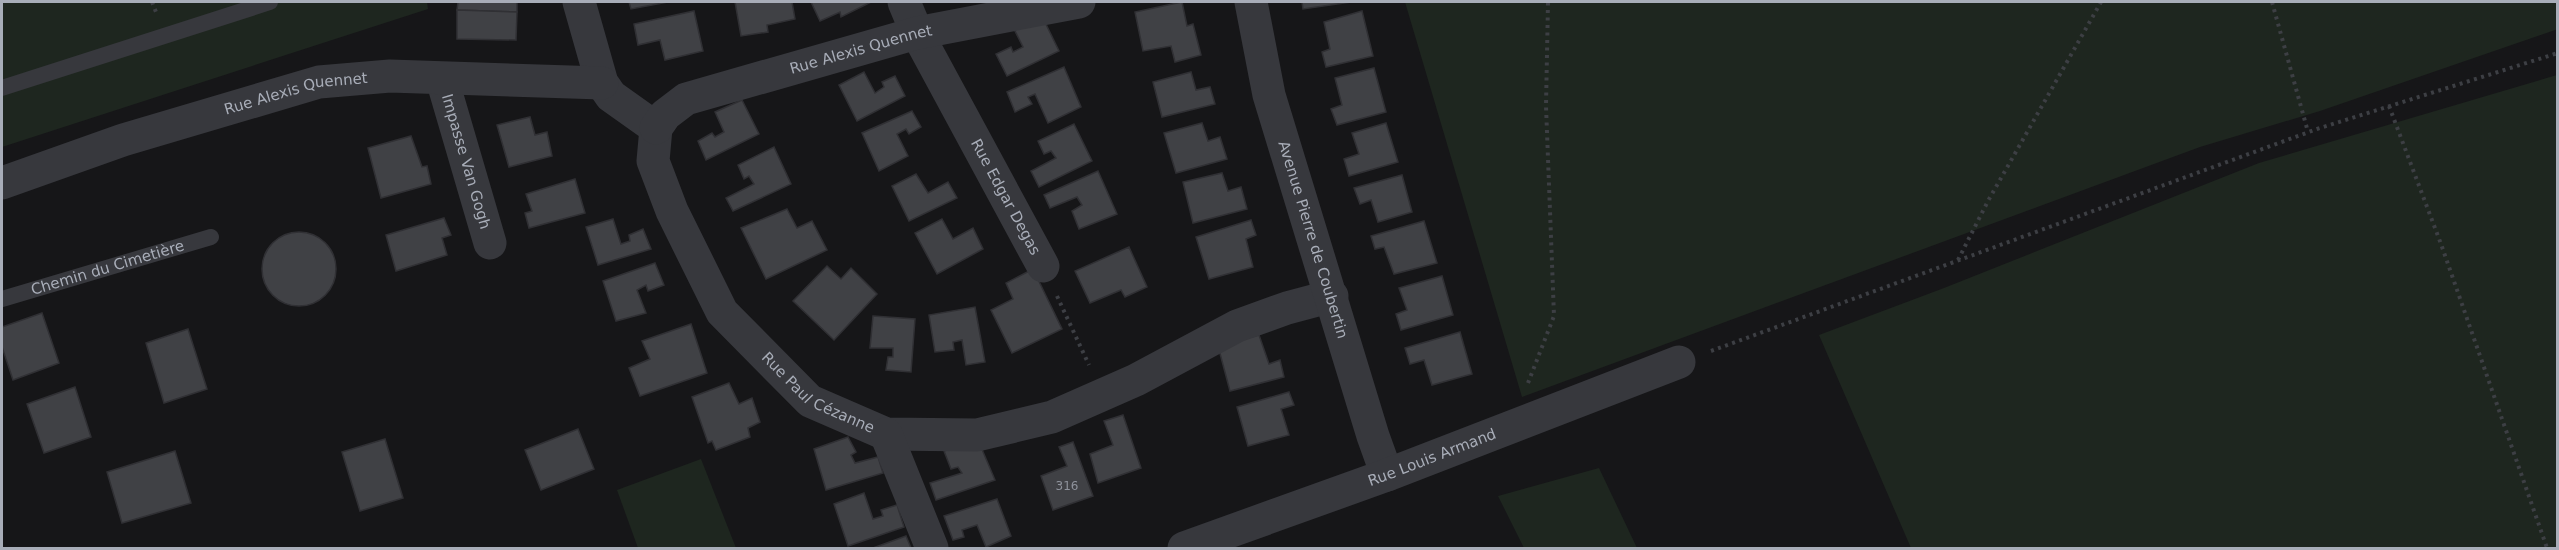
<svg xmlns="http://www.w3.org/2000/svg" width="2559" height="550" viewBox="0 0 2559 550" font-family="'DejaVu Sans',sans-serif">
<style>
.green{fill:#1e261f}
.building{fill:#404145;stroke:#303034;stroke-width:1.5}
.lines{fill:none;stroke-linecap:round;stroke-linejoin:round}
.path{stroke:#3d3f44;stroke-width:4;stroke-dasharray:3 4.5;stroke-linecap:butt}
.service{stroke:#37383d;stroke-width:16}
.minor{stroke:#37383d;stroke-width:33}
.labels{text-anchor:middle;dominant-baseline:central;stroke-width:4.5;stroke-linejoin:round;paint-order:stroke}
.number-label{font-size:12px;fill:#8e929b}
.street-label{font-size:15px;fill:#a8adb8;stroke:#111113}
</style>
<rect width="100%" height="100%" fill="#161618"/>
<g class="green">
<polygon points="2,2 427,2 428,9 2,147"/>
<polygon points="1405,2 2557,2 2558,29 2320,111 2200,147 1522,397"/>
<polygon points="2557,75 2557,548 1911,548 1819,335 1944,288 2259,163"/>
<polygon points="701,459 736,548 638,548 617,490"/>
<polygon points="1599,468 1637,548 1524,548 1498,496"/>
</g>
<g class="building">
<polygon points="458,2 517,2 517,12 457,10"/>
<polygon points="629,2 668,2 631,9"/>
<polygon points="735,2 792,2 795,19 767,25 768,32 741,36"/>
<polygon points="811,2 871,2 841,17 840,12 820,21"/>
<polygon points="1182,2 1187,26 1193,24 1201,55 1175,62 1171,46 1143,51 1135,12"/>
<polygon points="1302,2 1351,2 1303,9"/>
<polygon points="457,10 517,12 516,40 457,39"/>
<polygon points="694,11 703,51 665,60 660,40 638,45 634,24"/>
<polygon points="1362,11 1373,56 1326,67 1322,52 1330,49 1324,22"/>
<polygon points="1041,14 1059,51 1007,76 996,54 1011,47 1013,52 1023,47 1013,27"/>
<polygon points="1064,67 1081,107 1048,123 1035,94 1028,97 1032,104 1015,112 1007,92"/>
<polygon points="1374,68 1386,112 1337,125 1331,109 1342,105 1335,78"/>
<polygon points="864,72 875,93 884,87 882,82 895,76 905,96 857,121 839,85"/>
<polygon points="1191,72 1196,90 1210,87 1215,104 1162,117 1153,82"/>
<polygon points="742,100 759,134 706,160 698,141 712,133 715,137 724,132 715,112"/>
<polygon points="912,111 921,127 909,134 906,129 897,134 908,156 879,171 862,133"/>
<polygon points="530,117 535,135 547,132 552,156 509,167 497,125"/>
<polygon points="1202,123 1208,141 1220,137 1227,159 1176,173 1164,133"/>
<polygon points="1386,123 1398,162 1349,176 1344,159 1359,154 1352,133"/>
<polygon points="1074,124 1092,161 1039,187 1031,171 1056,158 1051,151 1044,154 1038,141"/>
<polygon points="411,136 422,167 427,166 431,184 381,198 368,148"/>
<polygon points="774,147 791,184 733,211 726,198 754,184 749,176 744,179 738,165"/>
<polygon points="1098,171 1117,214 1079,229 1072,211 1082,205 1077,197 1050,208 1044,195"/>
<polygon points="1222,173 1228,191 1241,187 1247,209 1193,223 1183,182"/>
<polygon points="916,174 928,193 948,182 957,198 909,221 892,186"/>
<polygon points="1402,175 1412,212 1378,222 1371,200 1360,204 1354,188"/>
<polygon points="575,179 585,213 529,228 525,213 532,211 526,194"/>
<polygon points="787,209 797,228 812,221 827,250 766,279 741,228"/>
<polygon points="444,218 451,235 442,238 447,255 396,271 386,235"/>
<polygon points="613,219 621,244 630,241 629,235 643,229 651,249 598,265 586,227"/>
<polygon points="942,219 953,239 973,228 983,249 937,274 915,233"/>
<polygon points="1251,220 1256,235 1246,239 1253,267 1209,279 1196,237"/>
<polygon points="1424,221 1437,263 1394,274 1384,247 1375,249 1371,236"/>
<circle cx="299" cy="269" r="37"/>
<polygon points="1129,247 1147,287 1125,297 1121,290 1090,303 1075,271"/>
<polygon points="655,263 664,285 648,291 646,285 637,290 646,313 616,321 603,281"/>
<polygon points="827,266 841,279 851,268 877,294 834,340 793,301"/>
<polygon points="1033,269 1062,329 1012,353 991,310 1013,299 1006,283"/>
<polygon points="1442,276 1453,315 1401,330 1396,314 1407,310 1399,288"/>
<polygon points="975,307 985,362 966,365 962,340 953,342 954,350 935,352 929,315"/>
<polygon points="42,313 59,363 13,380 2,347 2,327"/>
<polygon points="873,316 915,319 911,372 886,370 888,357 893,357 893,348 870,348"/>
<polygon points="691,324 707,373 640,396 629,368 650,359 642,341"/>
<polygon points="188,329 207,389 164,403 146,343"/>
<polygon points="1460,332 1472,374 1432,385 1424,360 1410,364 1405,348"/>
<polygon points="1259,335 1269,364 1280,360 1284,377 1230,391 1218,346"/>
<polygon points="729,383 739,404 752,398 760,422 748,428 750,437 716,450 712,441 708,443 692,397"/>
<polygon points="75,387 91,437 44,453 27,404"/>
<polygon points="1289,392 1294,405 1281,409 1289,435 1248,446 1237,407"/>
<polygon points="1123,415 1141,468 1098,483 1090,454 1113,445 1104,421"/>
<polygon points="578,429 594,469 541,490 525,450"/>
<polygon points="848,437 856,452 851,455 855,463 878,457 883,473 826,490 814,449"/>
<polygon points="385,439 403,498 360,511 342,452"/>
<polygon points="978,440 995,480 936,500 930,483 962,473 958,467 951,469 944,451"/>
<polygon points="1073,442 1093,496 1053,510 1041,476 1067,466 1059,447"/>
<polygon points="175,451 191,503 122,523 107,472"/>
<polygon points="864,493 873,519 883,516 881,510 897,505 904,527 848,546 834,504"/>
<polygon points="997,499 1011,536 986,547 977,525 962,530 964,537 953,540 944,516"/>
<polygon points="906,536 911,548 873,548"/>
</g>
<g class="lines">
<g class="path">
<polyline points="152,2 156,12"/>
<polyline points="2272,2 2308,132"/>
<polyline points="2389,106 2441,244 2547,548"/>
<polyline points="1958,260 1988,201 2101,2"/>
<polyline points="1057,296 1089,365"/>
<polyline points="1711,351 2317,129 2558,53"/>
<polyline points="1528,383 1554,316 1546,106 1548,2"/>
</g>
<g class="service">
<polyline points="2,88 270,2"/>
<path id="s1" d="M 2,299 L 211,237"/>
</g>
<g class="minor">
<path id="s2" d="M 579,2 L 602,83 L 611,96 L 656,128 L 653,161 L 672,211 L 722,312 L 810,401 L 886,434 L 977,435 L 1052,417 L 1136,380 L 1237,326 L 1287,308 L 1332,296"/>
<path id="s3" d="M 904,2 L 917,33 L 1043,266"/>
<path id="s4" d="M 1251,2 L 1269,95 L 1373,436 L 1387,475"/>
<path id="s5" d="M 442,79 L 490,243"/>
<path id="s6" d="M 656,128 L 665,115 L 686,99 L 917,33 L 1079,2"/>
<path id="s7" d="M 2,183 L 123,140 L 319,82 L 390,76 L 602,83"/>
<polyline points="886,434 932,548"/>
<path id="s8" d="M 1184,548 L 1387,475 L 1679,362"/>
</g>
</g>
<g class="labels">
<g class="number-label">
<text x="1067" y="486">316</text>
</g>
<g class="street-label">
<text stroke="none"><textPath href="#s6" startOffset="224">Rue Alexis Quennet</textPath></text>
<text stroke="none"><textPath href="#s7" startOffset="308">Rue Alexis Quennet</textPath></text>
<text stroke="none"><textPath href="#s5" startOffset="86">Impasse Van Gogh</textPath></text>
<text stroke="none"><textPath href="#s3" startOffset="220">Rue Edgar Degas</textPath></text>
<text stroke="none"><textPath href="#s4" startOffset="246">Avenue Pierre de Coubertin</textPath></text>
<text stroke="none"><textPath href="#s1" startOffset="110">Chemin du Cimetière</textPath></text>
<text stroke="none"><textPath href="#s2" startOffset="482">Rue Paul Cézanne</textPath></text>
<text stroke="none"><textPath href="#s8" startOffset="264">Rue Louis Armand</textPath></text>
</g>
</g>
<rect width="2559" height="550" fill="none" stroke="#a8adb8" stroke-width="6"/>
</svg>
